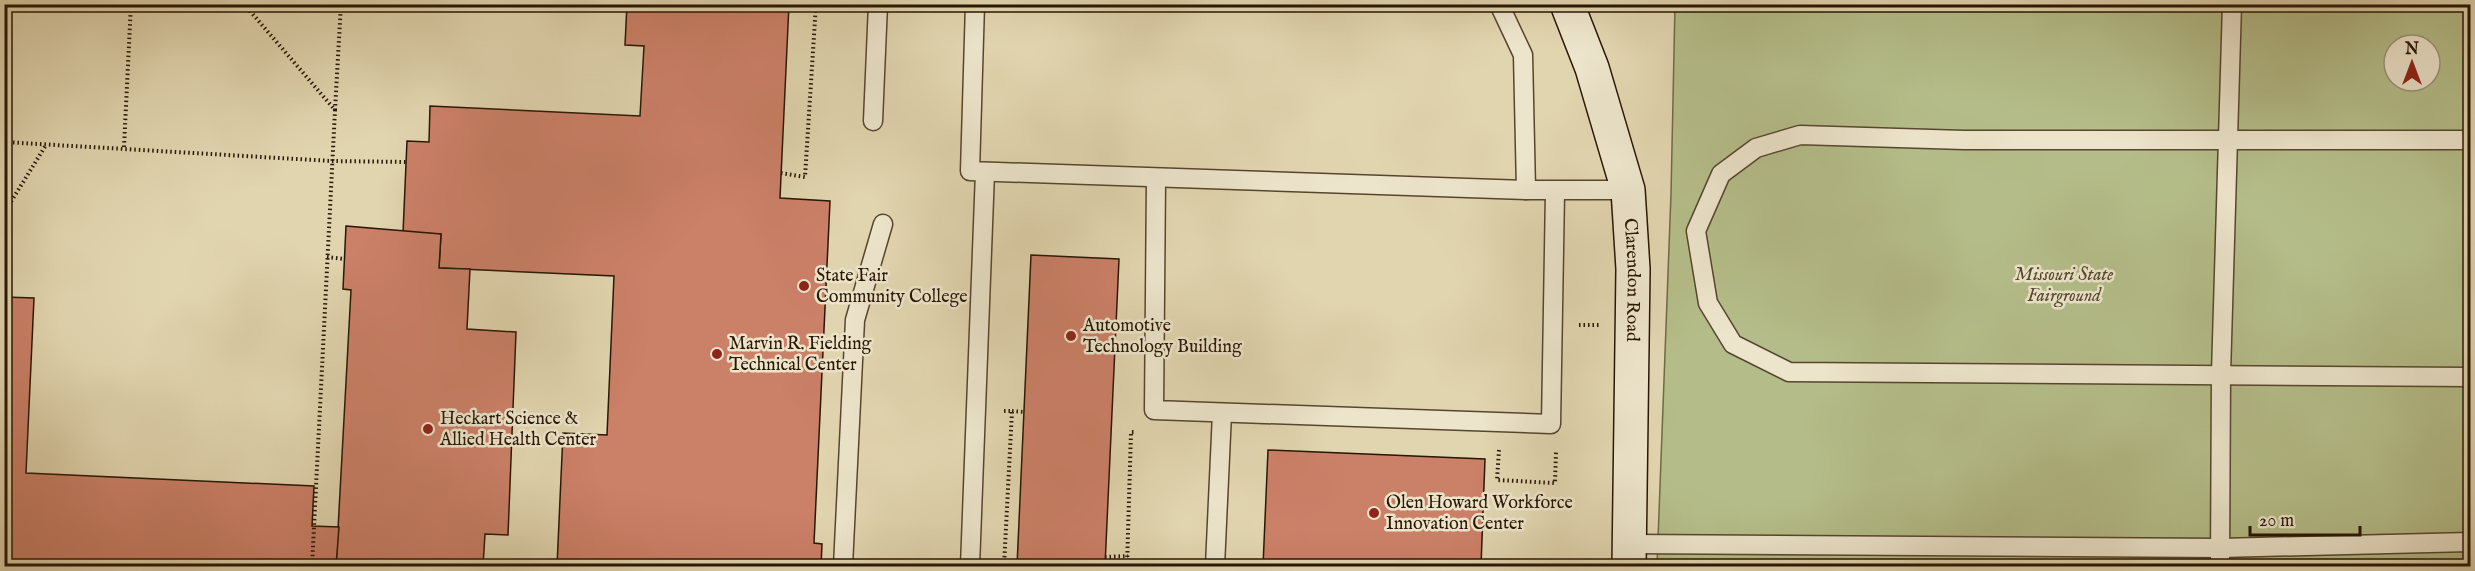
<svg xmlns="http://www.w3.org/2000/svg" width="2475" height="571" viewBox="0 0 2475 571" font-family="'IM FELL English',serif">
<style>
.green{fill:#b4bd89;stroke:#6e6a46;stroke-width:1.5;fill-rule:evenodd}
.building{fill:#cb8068;stroke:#281603;stroke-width:1.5}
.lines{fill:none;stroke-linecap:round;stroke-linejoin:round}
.lane-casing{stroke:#56462e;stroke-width:21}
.secondary-casing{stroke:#281603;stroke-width:36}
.path{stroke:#281603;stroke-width:4;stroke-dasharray:1.5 3;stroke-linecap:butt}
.lane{stroke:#ece4cb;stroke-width:18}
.secondary{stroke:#ece4cb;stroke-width:33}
.poi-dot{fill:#8f2418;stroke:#ece4cb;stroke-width:2}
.labels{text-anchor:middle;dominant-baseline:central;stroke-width:5;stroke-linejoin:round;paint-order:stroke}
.park-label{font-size:18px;font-style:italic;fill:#52482b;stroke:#ece4cb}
.poi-label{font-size:18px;fill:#281603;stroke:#ece4cb;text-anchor:start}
.street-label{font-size:18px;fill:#281603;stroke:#ece4cb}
</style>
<rect width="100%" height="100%" fill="#e1d5af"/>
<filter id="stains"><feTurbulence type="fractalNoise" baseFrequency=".00333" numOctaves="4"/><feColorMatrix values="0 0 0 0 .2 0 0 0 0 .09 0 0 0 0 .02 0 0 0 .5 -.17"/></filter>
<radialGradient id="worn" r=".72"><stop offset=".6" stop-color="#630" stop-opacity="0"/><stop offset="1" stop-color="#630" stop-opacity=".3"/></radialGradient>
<path class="green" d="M 1675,5 L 2470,5 L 2470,566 L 1657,566 L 1671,194 ZM 2394,45 L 2430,45 L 2430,81 L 2394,81 Z"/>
<g class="building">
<polygon points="627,4 789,4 780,198 830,201 814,543 822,544 821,566 557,566 563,433 607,435 614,276 439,268 441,234 403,233 407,141 429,142 430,106 640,116 644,46 625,45"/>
<polygon points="346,226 441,234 439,268 470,269 467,329 516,332 508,535 485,534 483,566 336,566 351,290 343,289"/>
<polygon points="1031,255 1119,259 1105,566 1017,566"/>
<polygon points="4,297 34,298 26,473 314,486 312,526 339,527 336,566 4,566"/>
<polygon points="1268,450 1485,459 1481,566 1263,566"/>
</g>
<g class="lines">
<g class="lane-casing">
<g id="lane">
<polyline points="975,4 970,171 1526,190 1523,55 1499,4"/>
<polyline points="873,121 878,4"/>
<polyline points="2470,140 1964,140 1800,135 1756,148 1721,174 1696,231 1708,303 1733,344 1789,372 2470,377"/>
<polyline points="1156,178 1154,410 1551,424 1555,192"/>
<polyline points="1526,190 1628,190"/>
<polyline points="1630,544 2220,548 2470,542"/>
<polyline points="843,566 855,320 883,224"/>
<polyline points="970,566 985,172"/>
<polyline points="1215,566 1222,413"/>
<polyline points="2220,566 2221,374 2232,4"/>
</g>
</g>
<g class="secondary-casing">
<g id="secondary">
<path id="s1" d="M 1567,4 L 1592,68 L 1628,190 L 1633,269 L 1629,566"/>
</g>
</g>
<g class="path">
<polyline points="244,4 335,110 312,566"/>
<polyline points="335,110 341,4"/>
<polyline points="4,142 331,161 407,162"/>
<polyline points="124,147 131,4"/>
<polyline points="781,173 805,177 816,4"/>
<polyline points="4,213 46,145"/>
<polyline points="327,257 345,259"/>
<polyline points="1579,325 1599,325"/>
<polyline points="1004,411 1012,411 1004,566"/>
<polyline points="1012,411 1024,412"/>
<polyline points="1499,450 1497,480 1555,483 1556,452"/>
<polyline points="1105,557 1128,556"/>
<polyline points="1127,566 1131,432 1136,432"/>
</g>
<use href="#lane" class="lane"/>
<use href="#secondary" class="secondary"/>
</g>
<g class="poi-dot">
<circle cx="804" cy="286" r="6"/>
<circle cx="1071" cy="336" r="6"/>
<circle cx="717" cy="354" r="6"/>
<circle cx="428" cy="429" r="6"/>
<circle cx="1374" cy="513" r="6"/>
</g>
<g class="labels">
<g class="park-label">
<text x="2064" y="275">Missouri State<tspan x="2064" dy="21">Fairground</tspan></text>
</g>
<g class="poi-label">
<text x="816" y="276">State Fair<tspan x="816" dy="21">Community College</tspan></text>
<text x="1083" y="326">Automotive<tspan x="1083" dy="21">Technology Building</tspan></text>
<text x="729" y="344">Marvin R. Fielding<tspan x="729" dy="21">Technical Center</tspan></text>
<text x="440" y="419">Heckart Science &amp;<tspan x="440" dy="21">Allied Health Center</tspan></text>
<text x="1386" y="503">Olen Howard Workforce<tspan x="1386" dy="21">Innovation Center</tspan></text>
</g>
<g class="street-label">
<text stroke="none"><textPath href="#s1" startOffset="286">Clarendon Road</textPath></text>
</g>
</g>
<rect width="2475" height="571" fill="none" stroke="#e1d5af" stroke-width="24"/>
<rect x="6" y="6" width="2463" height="559" fill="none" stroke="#281603" stroke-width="3"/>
<rect x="12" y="12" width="2451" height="547" fill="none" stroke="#281603" stroke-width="1.5"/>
<g transform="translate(2412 63)"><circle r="28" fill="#ece4cb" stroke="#9e927b" stroke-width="1.5"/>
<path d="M0-4.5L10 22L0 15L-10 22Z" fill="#8f2418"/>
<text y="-9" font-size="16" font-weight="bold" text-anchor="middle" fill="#281603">N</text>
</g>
<path d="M2250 526v9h110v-9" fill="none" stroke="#281603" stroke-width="3"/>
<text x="2259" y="526" font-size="18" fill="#281603" stroke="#ece4cb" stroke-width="4.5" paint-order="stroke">20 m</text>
<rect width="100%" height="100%" filter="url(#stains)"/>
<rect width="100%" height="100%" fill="url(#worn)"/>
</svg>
